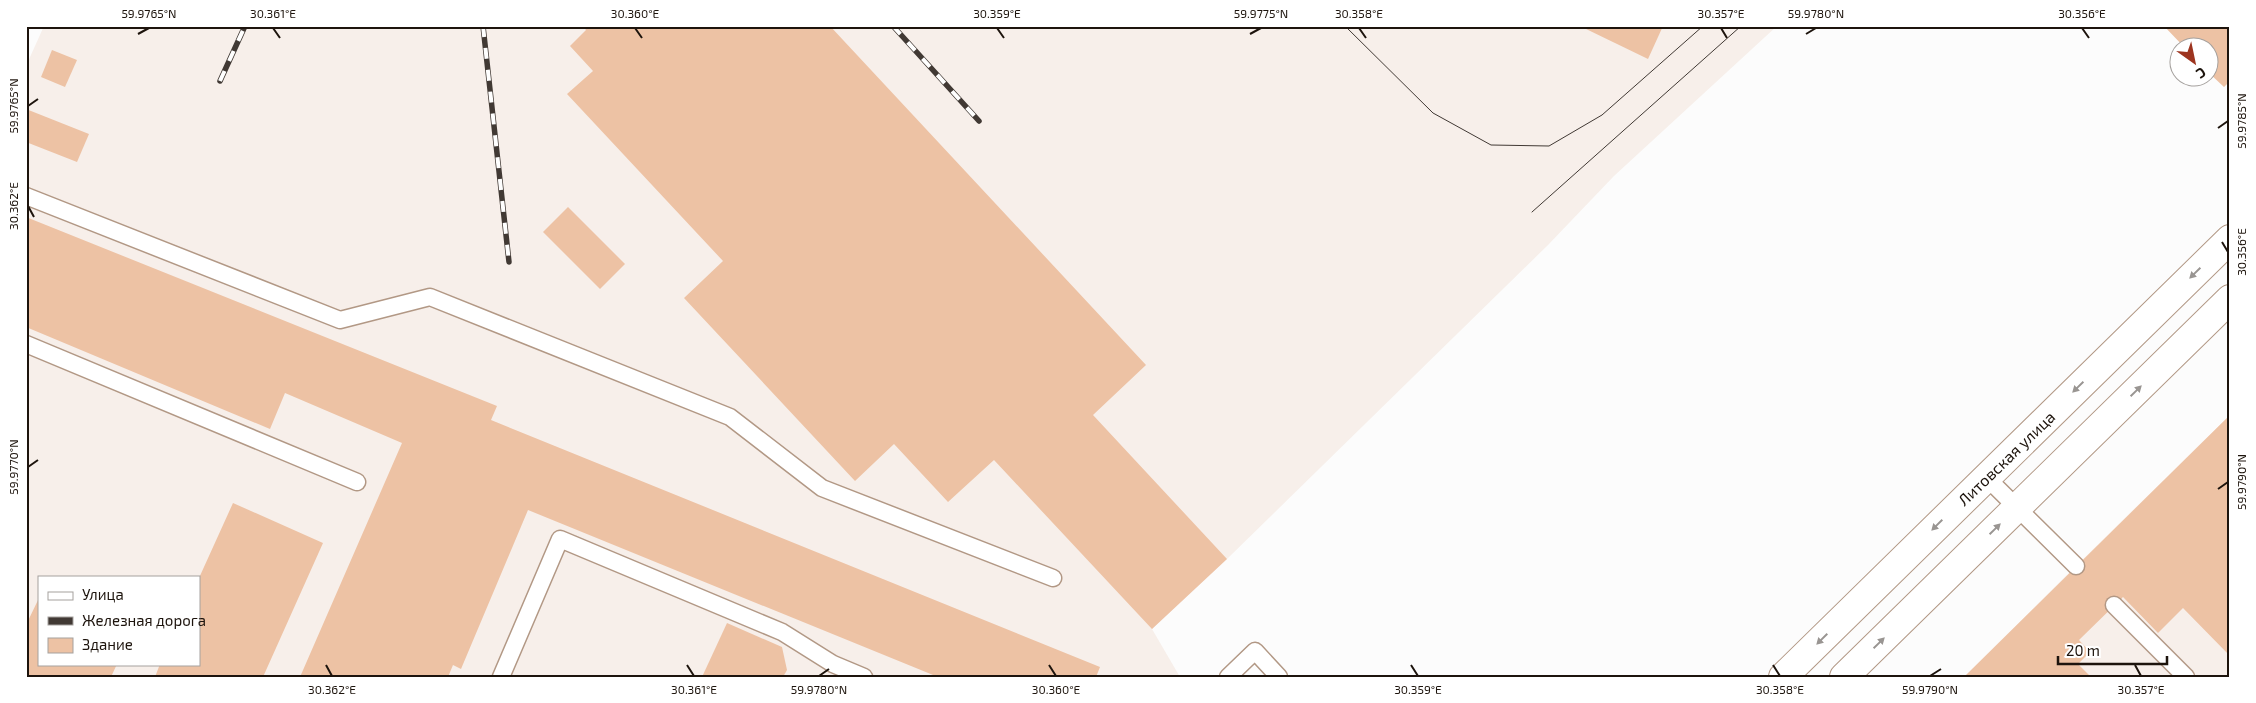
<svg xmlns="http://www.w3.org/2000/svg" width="2256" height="703" viewBox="0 0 2256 703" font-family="'Exo 2',sans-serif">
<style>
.built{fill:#f7efea;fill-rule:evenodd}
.building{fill:#edc2a4}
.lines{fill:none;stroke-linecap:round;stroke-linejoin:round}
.lane-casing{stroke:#b29885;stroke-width:19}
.secondary-casing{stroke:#b29885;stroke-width:30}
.lane{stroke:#fff;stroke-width:16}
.secondary{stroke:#fff;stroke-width:28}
.tram{stroke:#413934;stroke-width:1}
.rail-casing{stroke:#413934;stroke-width:5.5}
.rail{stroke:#fff;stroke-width:4;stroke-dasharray:11;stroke-linecap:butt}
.oneway{fill:#999592}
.ticks{fill:none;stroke:#1d140d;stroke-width:2}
.labels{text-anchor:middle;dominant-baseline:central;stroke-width:5;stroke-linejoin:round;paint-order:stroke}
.street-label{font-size:16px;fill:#1d140d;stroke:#fff}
.neatline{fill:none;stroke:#1d140d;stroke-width:2}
.ticks-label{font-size:12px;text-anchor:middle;fill:#1d140d}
</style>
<rect width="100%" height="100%" fill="#fcfcfc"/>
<g class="built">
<path d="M 44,26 L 1777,26 L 1614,176 L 1548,245 L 1227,559 L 1152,629 L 1180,677 L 26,677 L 26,66 ZM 39,577 L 199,577 L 199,664 L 39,664 Z"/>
<polygon points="2230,415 2230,677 1964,677 2076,566"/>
</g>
<g class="building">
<polygon points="583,26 830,26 1146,365 1093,415 1227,559 1152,629 994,460 948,502 894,444 855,481 684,298 723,261 567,94 593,71 570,46 586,30"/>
<polygon points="1585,26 1663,26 1648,59 1584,28"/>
<polygon points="2164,26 2230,26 2230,81 2224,87 2208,72 2208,48 2185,48"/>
<polygon points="52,50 77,60 65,87 41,77"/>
<polygon points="26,109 89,134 77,162 26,142"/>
<polygon points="568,207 625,264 600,289 543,232"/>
<polygon points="26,217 497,406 491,420 1100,667 1096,677 938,677 528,510 461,669 453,665 448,677 300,677 402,443 285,393 270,429 26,327"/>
<polygon points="2230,415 2230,656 2183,608 2158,633 2123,597 2079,640 2090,652 2078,664 2091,677 1964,677"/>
<polygon points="233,503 323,543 263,677 155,677 160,664 199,664 199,578"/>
<polygon points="39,598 39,664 117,664 111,677 26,677 26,625"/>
<polygon points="727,623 782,647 787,670 783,677 702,677"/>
</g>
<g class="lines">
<g class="lane-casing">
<g id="lane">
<polyline points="26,196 340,320 430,297 730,417 822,488 1053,578"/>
<polyline points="26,344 357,482"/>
<polyline points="1986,477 2076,566"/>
<polyline points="2114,605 2186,677"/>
<polyline points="501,677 560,539 782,632 833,664 864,677"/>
<polyline points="1228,677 1255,651 1279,677"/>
</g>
</g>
<g class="secondary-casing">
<g id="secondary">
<polyline points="1783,677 2230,239"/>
<polyline points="1844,677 2230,299"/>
</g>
</g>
<use href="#lane" class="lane"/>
<use href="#secondary" class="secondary"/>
<g class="tram">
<polyline points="1345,26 1433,113 1491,145 1549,146 1602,115 1703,26"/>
<polyline points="1532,212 1741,26"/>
</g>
<g class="rail-casing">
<g id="rail">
<polyline points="483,26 509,262"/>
<polyline points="893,26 979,121"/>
<polyline points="220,81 245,26"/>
</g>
</g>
<use href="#rail" class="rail"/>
</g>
<defs><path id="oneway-solid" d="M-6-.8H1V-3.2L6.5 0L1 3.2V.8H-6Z" transform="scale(1.25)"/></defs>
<g class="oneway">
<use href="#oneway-solid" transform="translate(2195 273) rotate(136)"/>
<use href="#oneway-solid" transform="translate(2078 387) rotate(136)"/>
<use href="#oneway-solid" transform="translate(2136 391) rotate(-44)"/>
<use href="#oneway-solid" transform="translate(1937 525) rotate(135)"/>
<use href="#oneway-solid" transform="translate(1995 529) rotate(-44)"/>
<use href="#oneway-solid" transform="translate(1822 639) rotate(135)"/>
<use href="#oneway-solid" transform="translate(1879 643) rotate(-44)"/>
</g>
<path class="ticks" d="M 273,28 L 280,38M 635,28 L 642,38M 997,28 L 1004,38M 1359,28 L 1366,38M 1721,28 L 1727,38M 2082,28 L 2089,38M 138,34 L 149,28M 1250,34 L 1261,28M 1806,34 L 1816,28M 28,106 L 38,99M 2218,128 L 2228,121M 28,206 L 34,217M 2222,242 L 2228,252M 28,467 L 38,460M 2218,489 L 2228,482M 326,665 L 332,676M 687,665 L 694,676M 1049,665 L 1056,676M 1411,665 L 1418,676M 1773,665 L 1780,676M 2135,665 L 2141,676M 819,676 L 829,669M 1930,676 L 1941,669"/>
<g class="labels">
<g class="street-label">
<text transform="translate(2006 458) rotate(-44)">Литовская улица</text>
</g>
</g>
<rect width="2256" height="703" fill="none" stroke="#ffffff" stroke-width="55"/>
<rect x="38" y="576" width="162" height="90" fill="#ffffff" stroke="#a5a19e"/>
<rect x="48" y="592" width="25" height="8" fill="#ffffff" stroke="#a5a19e"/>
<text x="82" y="600" font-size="15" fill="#1d140d">Улица</text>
<rect x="48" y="617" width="25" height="8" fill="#413934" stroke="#a5a19e"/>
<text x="82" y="626" font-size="15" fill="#1d140d">Железная дорога</text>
<rect x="48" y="638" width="25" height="15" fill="#edc2a4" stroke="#a5a19e"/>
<text x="82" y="650" font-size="15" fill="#1d140d">Здание</text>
<g transform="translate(2194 62) rotate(147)"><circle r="24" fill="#ffffff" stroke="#a5a19e"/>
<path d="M0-4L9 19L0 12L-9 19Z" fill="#9d341f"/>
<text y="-8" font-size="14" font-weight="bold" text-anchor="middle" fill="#1d140d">С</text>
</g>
<path d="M2058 656v8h109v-8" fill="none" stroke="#1d140d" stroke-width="2.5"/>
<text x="2066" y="656" font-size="15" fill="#1d140d" stroke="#ffffff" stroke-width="4" paint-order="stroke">20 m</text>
<rect x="28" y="28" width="2200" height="648" class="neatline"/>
<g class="ticks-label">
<text x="149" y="18">59.9765°N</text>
<text x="273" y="18">30.361°E</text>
<text x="635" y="18">30.360°E</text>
<text x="997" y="18">30.359°E</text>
<text x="1261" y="18">59.9775°N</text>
<text x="1359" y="18">30.358°E</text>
<text x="1721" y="18">30.357°E</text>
<text x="1816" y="18">59.9780°N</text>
<text x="2082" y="18">30.356°E</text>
<text transform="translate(14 106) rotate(-90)" y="4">59.9765°N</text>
<text transform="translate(2242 121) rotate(-90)" y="4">59.9785°N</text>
<text transform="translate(14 206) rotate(-90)" y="4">30.362°E</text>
<text transform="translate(2242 252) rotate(-90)" y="4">30.356°E</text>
<text transform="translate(14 467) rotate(-90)" y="4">59.9770°N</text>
<text transform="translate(2242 482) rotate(-90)" y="4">59.9790°N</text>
<text x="332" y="694">30.362°E</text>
<text x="694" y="694">30.361°E</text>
<text x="819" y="694">59.9780°N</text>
<text x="1056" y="694">30.360°E</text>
<text x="1418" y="694">30.359°E</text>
<text x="1780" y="694">30.358°E</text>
<text x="1930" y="694">59.9790°N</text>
<text x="2141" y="694">30.357°E</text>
</g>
</svg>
